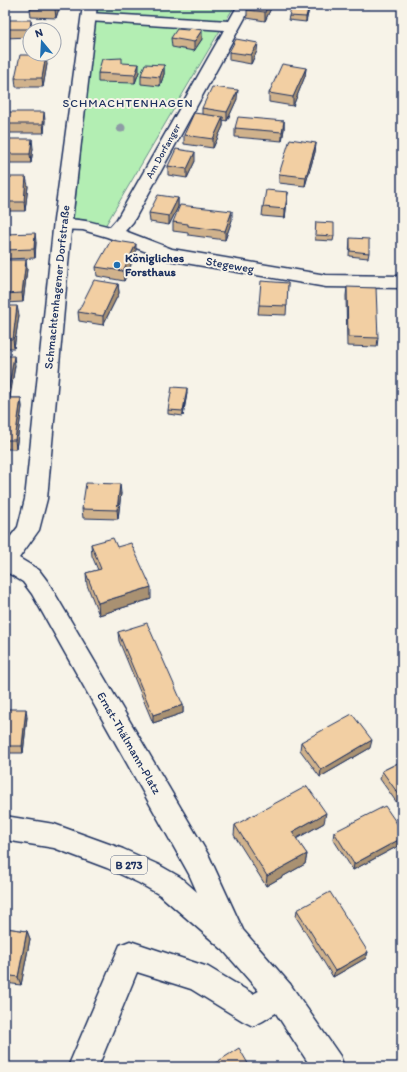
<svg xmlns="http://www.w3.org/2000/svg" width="407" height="1072" viewBox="0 0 407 1072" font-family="Itim,sans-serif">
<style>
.green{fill:#b3eeb3;stroke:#678e88}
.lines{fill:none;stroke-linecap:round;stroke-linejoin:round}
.minor-casing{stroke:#1b2f5e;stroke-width:3}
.major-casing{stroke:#1b2f5e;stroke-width:3}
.minor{fill:#f7f3e8;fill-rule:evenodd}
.major{fill:#f7f3e8;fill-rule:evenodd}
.tree{fill:#8e9ca5}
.wall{fill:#d0b28c;stroke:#1b2f5e}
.shaded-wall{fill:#a99172;stroke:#1b2f5e}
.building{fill:#f2cfa3;stroke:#1b2f5e}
.poi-dot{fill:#1f6fb2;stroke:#f7f3e8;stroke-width:1.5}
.labels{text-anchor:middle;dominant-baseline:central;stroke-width:4;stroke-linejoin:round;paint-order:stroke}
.far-street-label{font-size:10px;fill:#1b2f5e;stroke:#f7f3e8}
.shield{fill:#f7f3e8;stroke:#5d6a87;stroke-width:1}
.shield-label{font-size:11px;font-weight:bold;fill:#1b2f5e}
.far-quarter-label{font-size:12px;letter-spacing:1px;fill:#1b2f5e;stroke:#f7f3e8}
.poi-label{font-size:12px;font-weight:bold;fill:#1b2f5e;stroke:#f7f3e8;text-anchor:start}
.street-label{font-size:12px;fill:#1b2f5e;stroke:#f7f3e8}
</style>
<rect width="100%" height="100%" fill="#f7f3e8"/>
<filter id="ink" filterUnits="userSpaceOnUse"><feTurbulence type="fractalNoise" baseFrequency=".025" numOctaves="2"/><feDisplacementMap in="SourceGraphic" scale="8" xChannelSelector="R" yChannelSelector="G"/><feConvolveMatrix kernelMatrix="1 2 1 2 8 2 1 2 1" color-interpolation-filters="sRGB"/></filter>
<g filter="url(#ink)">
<polygon class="green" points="97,5 235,5 105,226 73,221"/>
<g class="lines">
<g class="minor-casing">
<g id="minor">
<path d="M 238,5 L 252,5 L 133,222 L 125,231 L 172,249 L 326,275 L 402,276 L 402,288 L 326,287 L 168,260 L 107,237 L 83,230 L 57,229 L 54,225 L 57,221 C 75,217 92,222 110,227 L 117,219 L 224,30 L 89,21 L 84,20 L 82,17 L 84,14 L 89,13 L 229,21 Z"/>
<polygon points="130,941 208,967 253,994 280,980 290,984 294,994 290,1004 263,1021 253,1026 243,1021 191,989 137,972 98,1067 68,1067 120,945"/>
</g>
</g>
<g class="major-casing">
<polygon id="major" points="83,5 97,5 72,220 47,499 39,530 19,558 39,570 48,582 209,856 243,930 290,984 340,1056 344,1067 311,1067 270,1004 223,950 160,895 139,883 107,868 54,848 5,840 5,816 54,824 123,849 159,865 180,877 197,892 189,874 32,594 23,582 5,571 5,544 18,527 25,499 54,220"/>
</g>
<use href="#minor" class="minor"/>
<use href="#major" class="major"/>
</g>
<circle class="tree" cx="121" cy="128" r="4.5"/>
<g class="wall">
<polygon points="60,5 56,18 31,17 30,9"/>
<polygon points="346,5 369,5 369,8"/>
<polygon points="272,6 265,21 247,18 247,10"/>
<polygon points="309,9 306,22 288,20 289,16"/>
<polygon points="5,20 32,28 32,30 30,30 30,37 5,38"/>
<polygon points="188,30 202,39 194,51 172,47 171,38"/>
<polygon points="257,51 251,64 229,60 229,52"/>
<polygon points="47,64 43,87 16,87 15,78"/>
<polygon points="164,65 164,74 160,86 141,84 141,75"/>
<polygon points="306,68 305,76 293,106 269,102 269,93"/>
<polygon points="139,72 135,83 98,82 98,73"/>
<polygon points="237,99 227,121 223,120 223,126 213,148 184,144 184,135 202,114 202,108"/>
<polygon points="5,112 45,120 44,133 5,133"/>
<polygon points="284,121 284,129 282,141 235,137 235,128"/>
<polygon points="5,139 33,148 31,163 5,163"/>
<polygon points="316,143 315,152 305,186 279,183 279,174"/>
<polygon points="195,161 187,178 168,175 168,166"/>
<polygon points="5,177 28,186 25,211 5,211"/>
<polygon points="288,192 287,201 285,218 262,216 263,207"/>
<polygon points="178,198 178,207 169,225 150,222 149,213"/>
<polygon points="232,220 225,240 188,235 188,233 173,231 173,222"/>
<polygon points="316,222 334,236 333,241 315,240"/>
<polygon points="5,234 36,242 35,258 5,259"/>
<polygon points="350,238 369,253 368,258 349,256"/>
<polygon points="136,253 124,281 97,276 96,267"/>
<polygon points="5,260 27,269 23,302 5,303"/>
<polygon points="288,283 286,315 258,314 259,305"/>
<polygon points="118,284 119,293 103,325 79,321 78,312"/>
<polygon points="347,287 378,338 377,347 347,346 346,296"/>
<polygon points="5,306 19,315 14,348 5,348"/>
<polygon points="5,356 15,365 10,398 21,398 22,407 16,449 5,449"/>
<polygon points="187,393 183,416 168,414 168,410"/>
<polygon points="121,493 118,519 83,518 82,509"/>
<polygon points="91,544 117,547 151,599 99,615 87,585 86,573 98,570 92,556"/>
<polygon points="118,632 183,705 183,713 153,723 119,641"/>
<polygon points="5,709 27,717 23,753 5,753"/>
<polygon points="301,742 370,748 320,777 300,750"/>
<polygon points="402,761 402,810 380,779 382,771"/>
<polygon points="324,823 296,839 307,854 305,864 266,886 234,835 235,825"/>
<polygon points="402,831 402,844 353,870 333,839 334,832"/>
<polygon points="297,910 368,952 366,958 333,977 296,917"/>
<polygon points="5,928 27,931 30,939 21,985 5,983"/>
</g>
<g class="shaded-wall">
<polygon points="56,5 60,5 56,18 55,9"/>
<polygon points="268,5 272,5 272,6 265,21 265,12"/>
<polygon points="310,5 309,9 306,22 306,17"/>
<polygon points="31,20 32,28 32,30 30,30 30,29"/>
<polygon points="202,30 202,39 194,51 194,42"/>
<polygon points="258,43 257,51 251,64 251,55"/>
<polygon points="46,55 47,64 43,87 42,78"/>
<polygon points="139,64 139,72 135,83 135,75"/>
<polygon points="164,65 164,74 160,86 160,77"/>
<polygon points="306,68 305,76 293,106 293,97"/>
<polygon points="238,90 237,99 227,121 227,112"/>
<polygon points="44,112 45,120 44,133 43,124"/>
<polygon points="223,117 223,126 213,148 213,139"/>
<polygon points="284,121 284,129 282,141 282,132"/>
<polygon points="32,139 33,148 31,163 30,154"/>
<polygon points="316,143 315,152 305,186 306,177"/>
<polygon points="195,152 195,161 187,178 187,169"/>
<polygon points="26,177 28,186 25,211 24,202"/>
<polygon points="288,192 287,201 285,218 285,209"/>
<polygon points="178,198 178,207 169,225 169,216"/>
<polygon points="232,211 232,220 225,240 225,231"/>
<polygon points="35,233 36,242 35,258 34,249"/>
<polygon points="136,244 136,253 124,281 123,271"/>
<polygon points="26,260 27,269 23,302 22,293"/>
<polygon points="118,284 119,293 103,325 103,316"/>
<polygon points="17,306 19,315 14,348 13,339"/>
<polygon points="14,356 15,365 9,401 8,392"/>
<polygon points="187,388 187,393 183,416 183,411"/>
<polygon points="21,398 22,407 16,449 15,440"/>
<polygon points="120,484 121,493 118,519 117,510"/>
<polygon points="151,587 151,599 99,615 98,603"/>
<polygon points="183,705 183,713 153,723 153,715"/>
<polygon points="26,709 27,717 23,753 22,746"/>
<polygon points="372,740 370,748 320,777 321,770"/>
<polygon points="326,813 324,823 290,842 292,832"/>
<polygon points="402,838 402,844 353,870 354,864"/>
<polygon points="307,854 305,864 266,886 267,876"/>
<polygon points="27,931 30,939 21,985 18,977"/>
<polygon points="368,952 366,958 333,977 335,971"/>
</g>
<g class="building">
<polygon points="31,5 56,5 55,9 30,9"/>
<polygon points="249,5 268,5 265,12 247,10"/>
<polygon points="292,5 309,5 306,17 289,16"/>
<polygon points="5,20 31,20 30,29 5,29"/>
<polygon points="189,28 202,30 194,42 171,38 177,29 188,30"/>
<polygon points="236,39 258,43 251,55 229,52"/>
<polygon points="20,55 46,55 42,78 15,78"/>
<polygon points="122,58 122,63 139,64 135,75 98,73 102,59"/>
<polygon points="145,64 164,65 160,77 141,75"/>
<polygon points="282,64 306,68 293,97 269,93"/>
<polygon points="212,87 238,90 227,112 202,108"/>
<polygon points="5,112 44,112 43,124 5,124"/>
<polygon points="194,113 223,117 213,139 184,135"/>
<polygon points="238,117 284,121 282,132 235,128"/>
<polygon points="5,139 32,139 30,154 5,154"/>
<polygon points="290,139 316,143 306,177 279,174"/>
<polygon points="176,149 195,152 187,169 168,166"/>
<polygon points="5,177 26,177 24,202 5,202"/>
<polygon points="266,190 288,192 285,209 263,207"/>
<polygon points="158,195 178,198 169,216 149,213"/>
<polygon points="180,205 232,211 225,231 188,226 188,224 173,222"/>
<polygon points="316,222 334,223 334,236 315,235"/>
<polygon points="35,233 34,249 5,250 5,234"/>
<polygon points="350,238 369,239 369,253 350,251"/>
<polygon points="111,240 136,244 123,271 96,267"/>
<polygon points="5,260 26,260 22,293 5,294"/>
<polygon points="94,280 118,284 103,316 78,312"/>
<polygon points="261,281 288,283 287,306 259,305"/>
<polygon points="347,287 376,288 378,338 348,337"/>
<polygon points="5,306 17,306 13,339 5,339"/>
<polygon points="5,356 14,356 8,392 5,392"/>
<polygon points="172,387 187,388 183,411 168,410"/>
<polygon points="5,398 21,398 15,440 5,440"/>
<polygon points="86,483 120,484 117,510 82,509"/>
<polygon points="113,538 117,547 131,543 151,587 98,603 86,573 101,569 91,544"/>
<polygon points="147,623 183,705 153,715 118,632"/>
<polygon points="5,709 26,709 22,746 5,746"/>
<polygon points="352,714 372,740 321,770 301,742"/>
<polygon points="402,761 402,799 382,771"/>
<polygon points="307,786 326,813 292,832 307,854 267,876 235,825"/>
<polygon points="385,806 402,831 402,838 354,864 334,832"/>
<polygon points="330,892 368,952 335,971 297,910"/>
<polygon points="5,928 27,931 18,977 5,975"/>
<polygon points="239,1048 250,1067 209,1067"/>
</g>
</g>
<circle class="poi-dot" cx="117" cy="265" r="4"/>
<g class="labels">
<g class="far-street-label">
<text transform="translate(163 151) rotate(-61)">Am Dorfanger</text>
</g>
<rect class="shield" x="111" y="856" width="36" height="18" rx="3"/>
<g class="shield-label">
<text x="129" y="865">B 273</text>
</g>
<g class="far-quarter-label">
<text x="128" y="103">SCHMACHTENHAGEN</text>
</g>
<g class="poi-label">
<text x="125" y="258">Königliches<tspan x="125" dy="14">Forsthaus</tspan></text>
</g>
<g class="street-label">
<text transform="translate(230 265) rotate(10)">Stegeweg</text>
<text transform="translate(57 287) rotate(-84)">Schmachtenhagener Dorfstraße</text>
<text transform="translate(129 743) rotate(60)">Ernst-Thälmann-Platz</text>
</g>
</g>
<rect width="407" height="1072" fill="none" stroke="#f7f3e8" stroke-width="20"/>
<rect x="10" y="10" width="387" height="1052" fill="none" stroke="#1b2f5e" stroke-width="1.5" filter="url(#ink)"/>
<g transform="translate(42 42) rotate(342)"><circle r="19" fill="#f7f3e8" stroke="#9fa5b1"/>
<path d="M0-3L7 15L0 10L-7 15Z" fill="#1f6fb2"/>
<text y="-6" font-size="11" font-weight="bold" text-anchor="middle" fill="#1b2f5e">N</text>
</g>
</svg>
